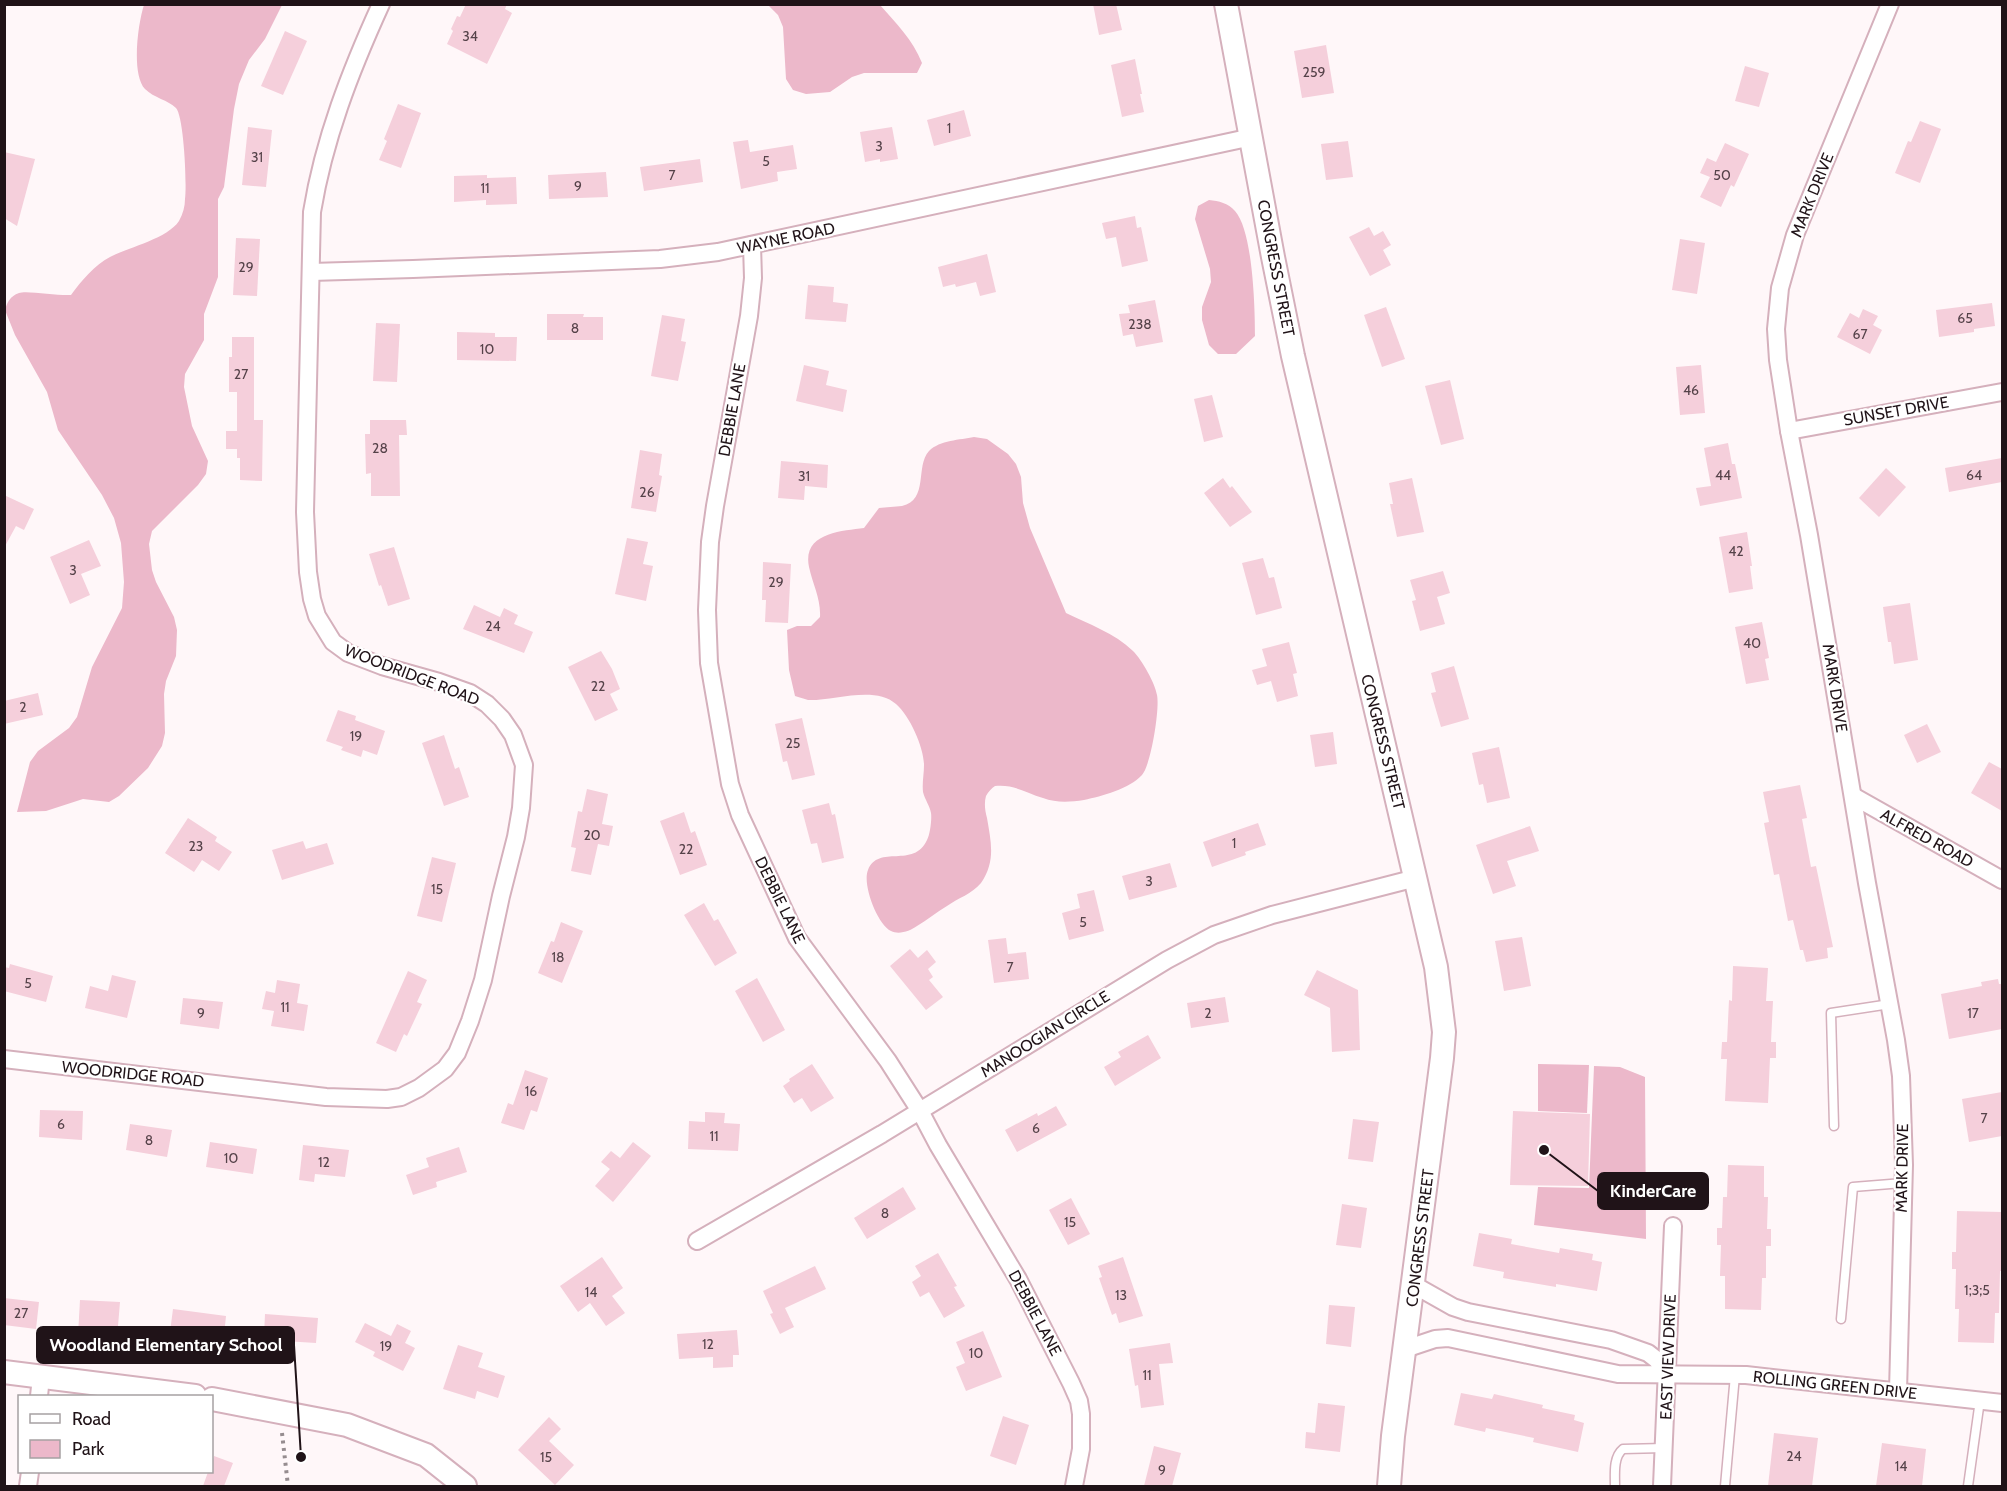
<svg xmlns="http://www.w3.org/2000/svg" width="2007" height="1491" viewBox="0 0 2007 1491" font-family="Cabin,sans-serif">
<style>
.green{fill:#ecb8ca}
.building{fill:#f5cfdb}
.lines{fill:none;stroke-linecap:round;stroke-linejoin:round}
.lane-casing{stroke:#d5b0bc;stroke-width:11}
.street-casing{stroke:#d5b0bc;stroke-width:20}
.secondary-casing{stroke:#d5b0bc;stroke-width:26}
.path{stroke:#968c8f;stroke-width:4;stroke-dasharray:3 4.5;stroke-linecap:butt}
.lane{stroke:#fff;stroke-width:8}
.street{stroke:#fff;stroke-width:16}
.secondary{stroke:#fff;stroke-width:22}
.labels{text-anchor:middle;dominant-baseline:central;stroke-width:4.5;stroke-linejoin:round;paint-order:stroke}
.number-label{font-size:14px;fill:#554249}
.street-label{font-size:16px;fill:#201318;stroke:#fff}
.leader{fill:none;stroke:#201318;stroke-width:2}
.callout-dot{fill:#201318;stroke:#fff;stroke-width:2}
.callout{fill:#201318;stroke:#201318;stroke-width:2}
.callout-label{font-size:18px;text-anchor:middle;font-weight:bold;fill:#fff}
</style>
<rect width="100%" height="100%" fill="#fff7f9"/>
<g class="green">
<path d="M 144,5 L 282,5 L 265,39 L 249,60 L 239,84 L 234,109 L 224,187 L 218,199 L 218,277 L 204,314 L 204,340 L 185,374 L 184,387 L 192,426 L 208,461 L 206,474 L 198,485 L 152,531 L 149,544 L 152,570 L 156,582 L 174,617 L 177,630 L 176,656 L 166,681 L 164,694 L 165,733 L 162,746 L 148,768 L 119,796 L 109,802 L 83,799 L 46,811 L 17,812 L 30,762 L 38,751 L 69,728 L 77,717 L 92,667 L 122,608 L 124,582 L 121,543 L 114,518 L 102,495 L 58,430 L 47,392 L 15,335 L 5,310 C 7,303 10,296 19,293 C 26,290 58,296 71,295 C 81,281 95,265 110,257 C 129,247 167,239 179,221 C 183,214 185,206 185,199 C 187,185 184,117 176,108 C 168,100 154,98 145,89 C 131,74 138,23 144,5 Z"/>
<path d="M 768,5 L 880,5 C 896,23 913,40 922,63 L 917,73 L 864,73 L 852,77 L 830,92 L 806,94 L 793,90 L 786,79 L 783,27 L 778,15 Z"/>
<path d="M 1209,200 C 1219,201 1228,203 1235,211 C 1253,231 1255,308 1255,336 L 1236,354 L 1218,354 L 1209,345 L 1202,320 L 1202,307 L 1211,282 L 1210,269 L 1195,219 L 1198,206 Z"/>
<path d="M 974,437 L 987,439 L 1008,454 L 1016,464 L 1021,477 L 1023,503 L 1030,528 L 1066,613 C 1088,624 1115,633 1133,651 C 1142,660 1155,683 1157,695 C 1160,708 1151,765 1142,775 C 1129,789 1102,796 1084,800 C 1070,802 1056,803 1043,798 C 1026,793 1014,784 995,786 C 992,788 988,792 986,796 C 984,803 985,811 987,818 C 991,842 996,861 981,883 C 972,894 958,898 947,906 C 937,912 927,920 917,926 C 910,931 899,935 891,931 C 877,924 862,884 868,870 C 878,844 914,869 927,840 C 930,835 932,819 931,813 C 930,806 925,800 923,792 C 922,783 924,774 924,765 C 924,748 910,716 896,704 C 875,685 833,701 808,700 C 804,699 799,697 795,696 L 789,670 L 787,630 L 797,626 L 811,626 L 820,617 C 821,599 813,585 809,567 C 802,533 841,531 864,528 L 879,508 C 886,507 895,507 902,506 C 929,500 915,466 929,451 C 940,440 960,440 974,437 Z"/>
<polygon points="1538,1064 1589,1065 1587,1113 1538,1111"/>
<polygon points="1594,1066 1620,1067 1645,1077 1646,1239 1534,1225 1538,1187 1589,1188"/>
</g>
<g class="building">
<polygon points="466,4 507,4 505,9 512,13 487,64 447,44 453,31 451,29 457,16 460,17"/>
<polygon points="1093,4 1116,4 1122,30 1099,35"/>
<polygon points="285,31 307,41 283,95 261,86"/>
<polygon points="1326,45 1334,93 1302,98 1294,51"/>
<polygon points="1135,59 1142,94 1140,94 1144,112 1122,117 1111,65"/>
<polygon points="1745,66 1769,73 1759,107 1735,101"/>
<polygon points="398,104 421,113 401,168 379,160 387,141 384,139"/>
<polygon points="964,110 971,136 934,146 927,120"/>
<polygon points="1920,121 1941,129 1920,183 1895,173 1908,141 1911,142"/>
<polygon points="248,127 272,130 266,187 242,185"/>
<polygon points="892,127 898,159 880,162 880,159 865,162 860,132"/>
<polygon points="748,140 750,152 793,145 797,169 777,172 778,181 741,189 733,142"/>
<polygon points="1348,141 1353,177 1326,180 1321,144"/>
<polygon points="1725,143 1749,154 1734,187 1731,185 1721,207 1700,197 1710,177 1700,173 1707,158 1716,162"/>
<polygon points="4,152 35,159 17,226 4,218"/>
<polygon points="700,159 703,182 644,191 640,167"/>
<polygon points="606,172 608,197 549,199 548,175"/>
<polygon points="487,175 487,178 516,177 517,204 486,205 486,200 454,202 454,176"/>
<polygon points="1135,216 1137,228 1141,227 1148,261 1122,267 1116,237 1106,239 1102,223"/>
<polygon points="1369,227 1374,236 1383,231 1391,245 1383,250 1391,265 1370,276 1349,237"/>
<polygon points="236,238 260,239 257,296 233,295"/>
<polygon points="1680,239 1705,243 1697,294 1672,290"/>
<polygon points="987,254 996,292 980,296 976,282 956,287 955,284 943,287 938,267"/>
<polygon points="808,285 834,287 833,302 848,304 846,322 805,319"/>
<polygon points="1155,300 1163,342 1136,347 1133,334 1123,336 1119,314 1130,313 1128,305"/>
<polygon points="1992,303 1995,326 1974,329 1974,332 1939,337 1936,310"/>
<polygon points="1386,307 1405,359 1382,367 1364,315"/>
<polygon points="1863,309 1878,316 1873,325 1882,330 1870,354 1837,337 1850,313 1859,318"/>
<polygon points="547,314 584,314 583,317 603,317 603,340 547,340"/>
<polygon points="662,315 685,319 681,341 686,342 678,381 651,376"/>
<polygon points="376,323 400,324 397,382 373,381"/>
<polygon points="457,332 495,333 495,337 517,337 516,361 457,360"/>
<polygon points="232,337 254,337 254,420 263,420 262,481 240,480 240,458 237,458 237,449 226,449 226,431 237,431 237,392 229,392 229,357 232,357"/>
<polygon points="804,365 829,371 826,385 847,390 843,412 796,401"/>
<polygon points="1701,365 1705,413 1680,415 1676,367"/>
<polygon points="1450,380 1464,439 1441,445 1425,386"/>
<polygon points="1212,395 1223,437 1204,442 1194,399"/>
<polygon points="370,420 406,420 407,435 399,435 400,496 371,496 371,473 366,474 365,434 370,434"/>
<polygon points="1728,443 1732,464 1735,464 1742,498 1700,506 1696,488 1711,486 1704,448"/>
<polygon points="640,450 662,454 659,475 662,476 656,512 631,508"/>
<polygon points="2002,458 2002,482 1949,492 1945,468"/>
<polygon points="781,461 828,465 827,488 805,486 804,500 778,498"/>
<polygon points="1886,468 1906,487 1879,517 1859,498"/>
<polygon points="1223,478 1230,488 1232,486 1252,512 1230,527 1204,493"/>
<polygon points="1412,478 1424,532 1397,537 1390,504 1393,504 1389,483"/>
<polygon points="4,495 34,509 24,530 16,526 4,548"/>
<polygon points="1747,532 1752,566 1750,566 1753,589 1729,593 1719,537"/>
<polygon points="627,538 648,542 643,564 653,566 646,601 615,594"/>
<polygon points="89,540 101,566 81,574 90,595 70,604 50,557"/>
<polygon points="394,547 410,599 388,606 381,585 379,586 369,554"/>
<polygon points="1263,558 1269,578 1274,577 1282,608 1256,615 1242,563"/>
<polygon points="763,562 791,564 788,623 765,622 766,600 762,600"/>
<polygon points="1443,571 1450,593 1437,597 1445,624 1420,631 1412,601 1416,600 1410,580"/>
<polygon points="1910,603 1918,660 1894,664 1891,642 1888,642 1883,607"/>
<polygon points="474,605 500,617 504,608 518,615 514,624 533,632 524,653 463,629"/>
<polygon points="1762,622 1769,658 1765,659 1769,680 1746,684 1735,627"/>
<polygon points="1289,642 1297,673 1293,674 1298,696 1277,702 1271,681 1257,685 1252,670 1267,666 1262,649"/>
<polygon points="601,651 612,669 620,689 610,694 618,710 595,721 568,667"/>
<polygon points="1454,666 1469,719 1441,727 1431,693 1436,692 1431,673"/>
<polygon points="38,693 43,715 4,724 4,701"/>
<polygon points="338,710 356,716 355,720 385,731 377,755 363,750 361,757 341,750 343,747 326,741"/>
<polygon points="802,718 815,775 792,780 787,761 783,762 775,724"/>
<polygon points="1927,724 1941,752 1917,763 1904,735"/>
<polygon points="1333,732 1337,764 1315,767 1310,735"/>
<polygon points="444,735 455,769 459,767 469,797 444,806 422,743"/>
<polygon points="1499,747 1510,798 1487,803 1483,784 1479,785 1472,753"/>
<polygon points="1989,762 2002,769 2002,811 1971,793"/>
<polygon points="1800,785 1807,818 1802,819 1811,867 1816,866 1833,947 1827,948 1828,958 1806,962 1803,950 1800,950 1793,920 1788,921 1779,874 1774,875 1764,823 1769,822 1763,792"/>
<polygon points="587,789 608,794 602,824 613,826 609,846 598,844 591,875 571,871 576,848 571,847 578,811 582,812"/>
<polygon points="829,803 832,815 835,814 844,858 822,863 817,843 811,844 802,810"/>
<polygon points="684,812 691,833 695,831 707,865 680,875 660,821"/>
<polygon points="188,818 217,837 215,841 232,852 219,871 202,860 194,872 165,853"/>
<polygon points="1258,823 1266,845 1245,852 1246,855 1212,867 1203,842"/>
<polygon points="1530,826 1539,851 1507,861 1516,886 1493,894 1476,845"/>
<polygon points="303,841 306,849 327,843 334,864 282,880 272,850"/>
<polygon points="432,857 456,863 442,922 417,916"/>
<polygon points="1170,863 1177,887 1129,900 1122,876"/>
<polygon points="1094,890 1104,931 1069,940 1062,913 1080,908 1077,894"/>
<polygon points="704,903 714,921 718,919 737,953 715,966 684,915"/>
<polygon points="561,922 583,931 562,983 538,973 551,941 554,942"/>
<polygon points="1522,937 1531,986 1504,991 1495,941"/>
<polygon points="1006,938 1008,954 1026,952 1029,979 994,983 988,940"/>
<polygon points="910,949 918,958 927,950 936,962 928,969 933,977 929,980 943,997 926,1010 890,966"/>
<polygon points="10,964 53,976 46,1002 4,991 4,967 9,968"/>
<polygon points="1733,966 1768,968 1766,1001 1773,1001 1771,1042 1776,1042 1776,1058 1770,1058 1768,1103 1725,1101 1727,1059 1721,1059 1722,1042 1727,1042 1729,1000 1732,1001"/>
<polygon points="1317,970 1358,990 1360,1050 1332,1052 1330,1008 1304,995"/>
<polygon points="408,971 427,980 417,1002 422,1004 407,1036 404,1034 396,1052 376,1043"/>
<polygon points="112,975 136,981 127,1018 85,1008 90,986 108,991"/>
<polygon points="757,978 785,1030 763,1042 735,991"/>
<polygon points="1998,979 1999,984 2002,984 2002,1029 1949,1039 1941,994 1982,986 1981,982"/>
<polygon points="277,980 300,984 297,1003 308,1005 304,1031 271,1026 274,1011 262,1009 266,991 275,993"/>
<polygon points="1225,997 1229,1022 1191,1028 1187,1003"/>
<polygon points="183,998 223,1002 219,1029 180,1024"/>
<polygon points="1148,1035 1161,1058 1115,1086 1104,1067 1121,1057 1118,1052"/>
<polygon points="812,1064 834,1098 811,1112 802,1098 794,1103 783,1086 790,1081 789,1079"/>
<polygon points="525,1070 548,1078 537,1112 531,1110 524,1130 501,1123 508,1103 513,1105"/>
<polygon points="2002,1092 2002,1136 1969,1142 1962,1099"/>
<polygon points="1056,1106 1067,1125 1017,1152 1005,1130 1037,1113 1038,1116"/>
<polygon points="40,1110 83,1111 82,1140 39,1137"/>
<polygon points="1513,1111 1590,1114 1588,1186 1510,1185"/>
<polygon points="705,1112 725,1113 724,1123 740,1124 738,1151 688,1149 689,1121 705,1122"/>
<polygon points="1353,1119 1379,1122 1373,1162 1348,1159"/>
<polygon points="130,1124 172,1130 167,1157 126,1150"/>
<polygon points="210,1142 257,1149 253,1174 206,1167"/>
<polygon points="633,1142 651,1156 613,1202 595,1186 610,1169 601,1162 611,1151 620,1158"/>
<polygon points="303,1145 349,1150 345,1177 315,1174 314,1182 299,1180"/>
<polygon points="459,1147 467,1172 436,1182 437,1187 413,1195 406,1175 429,1167 426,1158"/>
<polygon points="1728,1165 1764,1166 1764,1197 1768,1197 1767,1229 1771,1229 1771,1246 1766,1246 1766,1278 1762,1278 1761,1310 1725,1309 1725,1276 1720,1276 1721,1245 1717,1245 1717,1228 1722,1228 1723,1197 1727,1197"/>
<polygon points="903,1187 916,1209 867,1239 854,1218"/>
<polygon points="1071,1198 1090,1234 1068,1245 1049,1210"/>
<polygon points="1342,1204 1367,1208 1361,1248 1336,1245"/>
<polygon points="1957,1211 2002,1212 2001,1253 2002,1253 2002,1271 2000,1271 1999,1313 1995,1313 1994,1343 1958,1342 1959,1309 1955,1309 1956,1269 1952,1269 1952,1252 1956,1252"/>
<polygon points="1479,1233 1512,1239 1511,1244 1559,1253 1560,1248 1593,1254 1592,1260 1602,1262 1597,1291 1556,1284 1556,1287 1503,1278 1504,1272 1473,1266"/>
<polygon points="938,1253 957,1286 954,1287 965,1306 944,1318 929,1292 920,1297 912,1282 921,1276 915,1266"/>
<polygon points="602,1257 623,1288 612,1296 625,1313 606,1326 590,1303 578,1312 560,1286"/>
<polygon points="1123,1257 1143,1316 1119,1323 1116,1313 1112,1315 1099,1278 1102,1277 1098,1266"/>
<polygon points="815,1266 826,1289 785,1308 794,1327 780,1334 770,1314 773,1313 763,1291"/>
<polygon points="4,1298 39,1302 36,1329 4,1325"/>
<polygon points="80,1300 120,1302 117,1338 78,1335"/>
<polygon points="1329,1305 1355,1307 1351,1347 1326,1344"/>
<polygon points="173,1309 226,1316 223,1345 190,1341 191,1335 170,1332"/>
<polygon points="265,1314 318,1318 316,1343 284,1341 284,1338 264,1336"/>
<polygon points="365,1323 391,1336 397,1324 411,1331 405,1343 415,1348 403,1371 373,1356 375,1352 355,1342"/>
<polygon points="737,1330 739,1355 733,1355 733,1367 713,1368 713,1357 679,1359 677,1334"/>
<polygon points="983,1331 1002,1377 966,1391 956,1367 965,1363 956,1342"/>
<polygon points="1170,1343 1173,1363 1159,1364 1164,1405 1141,1408 1138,1385 1135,1386 1129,1349"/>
<polygon points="458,1345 483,1353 478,1367 505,1376 498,1398 477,1391 475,1399 443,1389"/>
<polygon points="1461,1393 1492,1399 1494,1394 1543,1405 1542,1408 1575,1415 1574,1420 1584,1423 1578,1452 1533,1442 1534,1438 1486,1428 1485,1432 1454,1425"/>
<polygon points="1318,1403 1345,1406 1340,1452 1305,1448 1306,1432 1315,1433"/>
<polygon points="1003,1416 1029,1425 1016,1465 990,1456"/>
<polygon points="549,1417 561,1429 549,1441 574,1465 555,1485 518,1450"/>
<polygon points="1774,1433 1818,1438 1812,1486 1768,1486"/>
<polygon points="1882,1443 1926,1449 1922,1486 1876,1486"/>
<polygon points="1154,1446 1181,1453 1172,1486 1144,1486"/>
<polygon points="214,1456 233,1463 224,1486 203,1486 208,1472 212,1472 212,1463"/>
</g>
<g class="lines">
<g class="lane-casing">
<g id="lane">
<polyline points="1834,1126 1831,1013 1890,1004"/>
<polyline points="1841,1319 1853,1187 1903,1183"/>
<path d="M 1615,1486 C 1615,1474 1613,1457 1623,1449 L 1664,1448"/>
<polyline points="1725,1486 1735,1375"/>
<polyline points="1968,1486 1980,1400"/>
</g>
</g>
<g class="street-casing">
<g id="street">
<polyline points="1890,4 1795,235 1780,288 1776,329 1778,360 1789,431 1809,535 1867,883 1896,1040 1901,1076 1904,1165 1898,1391"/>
<polyline points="752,245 753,278 749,316 715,506 710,542 707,610 709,663 730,784 740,815 797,938 888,1061 920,1111 938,1145 1018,1279 1071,1383 1079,1401 1081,1414 1081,1449 1074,1486"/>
<polyline points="311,272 413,269 660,259 718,252 1252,137"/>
<polyline points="1789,431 2002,392"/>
<polyline points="1853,796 2002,880"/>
<path d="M 4,1059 L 326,1097 L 387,1099 L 401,1097 L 419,1088 L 445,1069 L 457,1053 L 470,1021 L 483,980 L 501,896 L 516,837 L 521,808 L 524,765 L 513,735 L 502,719 L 487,704 L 470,693 L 439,682 L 382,666 L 348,653 L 333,642 L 317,616 L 312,599 L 308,572 L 305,512 L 312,212 C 324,139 350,72 381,4"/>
<polyline points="697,1241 882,1134 1167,960 1214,935 1272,915 1416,878"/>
<polyline points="1414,1285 1453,1307 1468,1312 1611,1340 1648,1353 1657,1360 1667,1375"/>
<polyline points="1405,1349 1435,1339 1448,1338 1618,1374 1746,1375 2002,1403"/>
<polyline points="39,1396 41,1377"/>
<polyline points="28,1486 30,1472"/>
<polyline points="1662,1486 1673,1226"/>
</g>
</g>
<g class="secondary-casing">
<g id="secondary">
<polyline points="1226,4 1273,257 1293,356 1436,967 1444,1032 1442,1058 1393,1436 1389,1486"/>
<polyline points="4,1372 195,1396"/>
<polyline points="212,1399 347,1425 426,1455 465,1486"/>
</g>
</g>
<polyline class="path" points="282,1433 288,1486"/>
<use href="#lane" class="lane"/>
<use href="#street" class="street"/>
<use href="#secondary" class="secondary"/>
</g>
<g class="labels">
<g class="number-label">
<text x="470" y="36">34</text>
<text x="1314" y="72">259</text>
<text x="949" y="128">1</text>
<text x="879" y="146">3</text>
<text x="257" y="157">31</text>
<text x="766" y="161">5</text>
<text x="672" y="175">7</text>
<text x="1722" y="175">50</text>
<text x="578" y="186">9</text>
<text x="485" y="188">11</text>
<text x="246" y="267">29</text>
<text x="1965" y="318">65</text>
<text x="1140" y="324">238</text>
<text x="575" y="328">8</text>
<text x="1860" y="334">67</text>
<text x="487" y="349">10</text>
<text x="241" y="374">27</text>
<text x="1691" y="390">46</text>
<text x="380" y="448">28</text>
<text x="1723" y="475">44</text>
<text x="1974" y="475">64</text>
<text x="804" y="476">31</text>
<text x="647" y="492">26</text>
<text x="1736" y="551">42</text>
<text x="73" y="570">3</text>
<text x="776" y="582">29</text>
<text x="493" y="626">24</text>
<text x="1752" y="643">40</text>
<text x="598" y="686">22</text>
<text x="23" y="707">2</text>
<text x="356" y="736">19</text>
<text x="793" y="743">25</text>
<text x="592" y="835">20</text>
<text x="1234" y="843">1</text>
<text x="196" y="846">23</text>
<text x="686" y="849">22</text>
<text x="1149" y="881">3</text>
<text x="437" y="889">15</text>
<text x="1083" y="922">5</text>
<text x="558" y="957">18</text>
<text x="1010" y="967">7</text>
<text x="28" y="983">5</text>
<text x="285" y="1007">11</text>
<text x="201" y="1013">9</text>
<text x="1208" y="1013">2</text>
<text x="1973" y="1013">17</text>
<text x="531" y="1091">16</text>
<text x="1984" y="1118">7</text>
<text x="61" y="1124">6</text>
<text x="1036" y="1128">6</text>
<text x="714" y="1136">11</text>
<text x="149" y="1140">8</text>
<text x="231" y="1158">10</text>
<text x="324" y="1162">12</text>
<text x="885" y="1213">8</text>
<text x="1070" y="1222">15</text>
<text x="1977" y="1290">1;3;5</text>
<text x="591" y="1292">14</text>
<text x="1121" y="1295">13</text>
<text x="21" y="1313">27</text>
<text x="708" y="1344">12</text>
<text x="386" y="1346">19</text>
<text x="976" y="1353">10</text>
<text x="1147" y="1375">11</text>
<text x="1794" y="1456">24</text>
<text x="546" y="1457">15</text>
<text x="1901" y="1466">14</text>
<text x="1162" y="1470">9</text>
</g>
<g class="street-label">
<text transform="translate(1812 195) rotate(-68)">MARK DRIVE</text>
<text transform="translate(786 238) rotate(-12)">WAYNE ROAD</text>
<text transform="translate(1276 268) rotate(79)">CONGRESS STREET</text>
<text transform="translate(732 410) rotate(-80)">DEBBIE LANE</text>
<text transform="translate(1896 411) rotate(-10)">SUNSET DRIVE</text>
<text transform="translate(412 675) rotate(21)">WOODRIDGE ROAD</text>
<text transform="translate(1835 688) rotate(81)">MARK DRIVE</text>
<text transform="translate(1383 742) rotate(76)">CONGRESS STREET</text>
<text transform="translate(1927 838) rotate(29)">ALFRED ROAD</text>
<text transform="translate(780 900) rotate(64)">DEBBIE LANE</text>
<text transform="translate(1045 1034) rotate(-32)">MANOOGIAN CIRCLE</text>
<text transform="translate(133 1074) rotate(6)">WOODRIDGE ROAD</text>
<text transform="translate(1902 1168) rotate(-89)">MARK DRIVE</text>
<text transform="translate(1420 1238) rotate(-83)">CONGRESS STREET</text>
<text transform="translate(1035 1313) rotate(62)">DEBBIE LANE</text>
<text transform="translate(1668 1357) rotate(-88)">EAST VIEW DRIVE</text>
<text transform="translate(1835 1385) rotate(6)">ROLLING GREEN DRIVE</text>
</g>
</g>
<path class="leader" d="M1544 1150L1598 1191M301 1457L294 1345"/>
<g class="callout-dot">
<circle cx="1544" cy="1150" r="6"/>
<circle cx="301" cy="1457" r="6"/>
</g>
<g class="callout">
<rect x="1598" y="1173" width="110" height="36" rx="6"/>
<rect x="37" y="1327" width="257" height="36" rx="6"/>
</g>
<g class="callout-label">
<text x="1653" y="1197">KinderCare</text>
<text x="166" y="1351">Woodland Elementary School</text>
</g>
<rect width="2007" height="1491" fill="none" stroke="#201318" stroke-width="12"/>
<rect x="18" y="1395" width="195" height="78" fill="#ffffff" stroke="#a6a1a3" stroke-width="1.5"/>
<rect x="30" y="1414" width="30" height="9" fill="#ffffff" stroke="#a6a1a3" stroke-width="1.5"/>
<text x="72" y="1425" font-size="18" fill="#201318">Road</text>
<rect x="30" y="1440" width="30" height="18" fill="#ecb8ca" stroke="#a6a1a3" stroke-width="1.5"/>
<text x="72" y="1455" font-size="18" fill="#201318">Park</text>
</svg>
